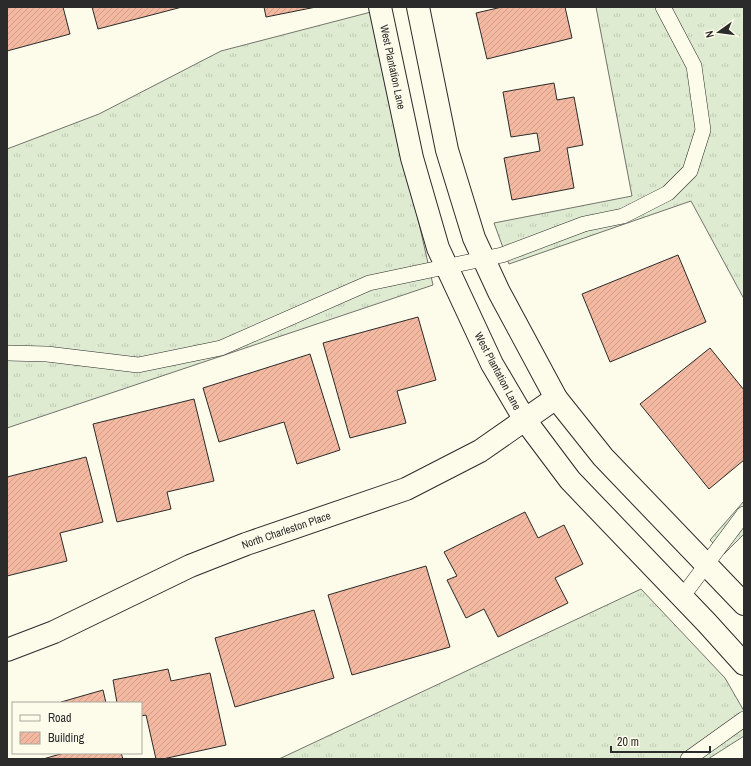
<svg xmlns="http://www.w3.org/2000/svg" width="751" height="766" viewBox="0 0 751 766" font-family="'Archivo Narrow',sans-serif">
<style>
.grass{fill:url(#grass-tufts);stroke:#74746e}
.building{fill:url(#building-hatch);stroke:#2b2b2b}
.lines{fill:none;stroke-linecap:round;stroke-linejoin:round}
.lane-casing{stroke:#2b2b2b;stroke-width:16}
.street-casing{stroke:#2b2b2b;stroke-width:24}
.lane{stroke:#fdfbea;stroke-width:15}
.street{stroke:#fdfbea;stroke-width:22}
.labels{text-anchor:middle;dominant-baseline:central;stroke-width:3;stroke-linejoin:round;paint-order:stroke}
.street-label{font-size:11px;fill:#2b2b2b;stroke:#fdfbea}
</style>
<defs>
<pattern id="grass-tufts" width="24" height="20" patternUnits="userSpaceOnUse"><rect width="24" height="20" fill="#deebd1"/><path d="M3 7l-1-3M5 7V3M7 7l1-3M15 17l-1-3M17 17v-4M19 17l1-3" fill="none" stroke="#bfcab4"/></pattern>
<pattern id="building-hatch" width="6" height="6" patternUnits="userSpaceOnUse"><rect width="6" height="6" fill="#f2b8a0"/><path d="M-1 1l2-2M0 6l6-6M5 7l2-2" fill="none" stroke="#d09e8a"/></pattern>
</defs>
<rect width="100%" height="100%" fill="#fdfbea"/>
<g class="grass">
<polygon points="596,7 744,7 744,299 691,201 509,264 494,223 632,196"/>
<polygon points="371,12 433,285 7,428 7,149 99,114 221,51"/>
<polygon points="744,501 744,534 724,554 710,540"/>
<polygon points="641,589 725,678 744,711 744,736 708,759 279,759"/>
</g>
<g class="building">
<polygon points="7,7 63,7 70,34 7,51"/>
<polygon points="92,7 182,7 98,29"/>
<polygon points="264,7 316,7 266,17"/>
<polygon points="502,7 565,7 572,38 487,59 476,13"/>
<polygon points="554,83 557,100 574,97 583,145 567,148 574,188 512,200 504,158 540,151 537,133 511,137 503,92"/>
<polygon points="678,255 706,322 610,362 582,294"/>
<polygon points="418,317 436,380 397,391 406,423 350,438 323,343"/>
<polygon points="710,348 744,390 744,460 709,489 640,404"/>
<polygon points="310,354 340,450 297,464 284,422 219,442 203,388"/>
<polygon points="194,399 214,481 167,492 171,509 117,522 93,424"/>
<polygon points="86,457 103,522 60,533 67,561 7,576 7,477"/>
<polygon points="525,512 538,538 564,525 583,564 555,578 568,603 498,637 484,609 466,618 447,580 457,576 444,552"/>
<polygon points="426,566 450,647 352,675 328,595"/>
<polygon points="314,610 334,678 235,707 215,638"/>
<polygon points="168,669 171,681 210,673 226,745 163,759 156,759 146,715 141,716 141,703 117,703 113,680"/>
<polygon points="103,690 106,703 61,703 61,702"/>
<polygon points="64,753 121,753 123,759 43,759"/>
</g>
<g class="lines">
<g class="lane-casing">
<g id="lane">
<polyline points="7,353 47,354 138,365 221,348 369,283 502,255 584,224 623,216 668,193 690,171 703,130 694,66 663,7"/>
<polyline points="682,597 744,514"/>
<polyline points="688,759 744,719"/>
</g>
</g>
<g class="street-casing">
<g id="street">
<polyline points="380,7 412,158 438,248 492,364 525,420 570,480 707,623 744,664"/>
<polyline points="418,7 447,150 474,238 499,292 556,398 603,457 744,604"/>
<polyline points="7,650 54,632 190,566 246,544 406,489 480,451 556,398"/>
</g>
</g>
<use href="#lane" class="lane"/>
<use href="#street" class="street"/>
</g>
<g class="labels">
<g class="street-label">
<text transform="translate(393 67) rotate(78)">West Plantation Lane</text>
<text transform="translate(498 371) rotate(62)">West Plantation Lane</text>
<text transform="translate(286 530) rotate(-19)">North Charleston Place</text>
</g>
</g>
<rect width="751" height="766" fill="none" stroke="#2b2b2b" stroke-width="16"/>
<rect x="12" y="702" width="130" height="52" fill="#fdfbea" stroke="#a9a89e"/>
<rect x="20" y="715" width="20" height="6" fill="#fdfbea" stroke="#a9a89e"/>
<text x="48" y="722" font-size="12" fill="#2b2b2b">Road</text>
<rect x="20" y="732" width="20" height="12" fill="url(#building-hatch)" stroke="#a9a89e"/>
<text x="48" y="742" font-size="12" fill="#2b2b2b">Building</text>
<g transform="translate(719 32) rotate(256)" stroke="#fdfbea" stroke-width="3" paint-order="stroke">
<path d="M0-3L7 15L0 10L-7 15Z" fill="#2b2b2b"/>
<text y="-6" font-size="11" font-weight="bold" text-anchor="middle" fill="#2b2b2b">N</text>
</g>
<path d="M611 746v6h99v-6" fill="none" stroke="#2b2b2b" stroke-width="2"/>
<text x="617" y="746" font-size="12" fill="#2b2b2b" stroke="#fdfbea" stroke-width="3" paint-order="stroke">20 m</text>
</svg>
